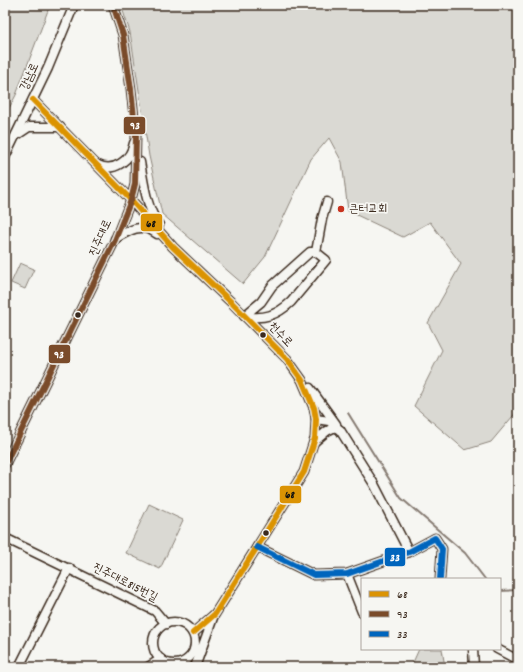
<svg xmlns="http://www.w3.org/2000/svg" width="523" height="672" viewBox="0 0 523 672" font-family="Dekko,'Poor Story',sans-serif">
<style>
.green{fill:#dad9d3;stroke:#8a8278}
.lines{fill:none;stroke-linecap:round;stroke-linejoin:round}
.stream{stroke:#857a71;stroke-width:2}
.minor-casing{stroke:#3b2a1e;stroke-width:11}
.minor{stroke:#f6f6f2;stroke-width:8}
.bus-1-casing{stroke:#f6f6f2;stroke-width:9}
.bus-2-casing{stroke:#f6f6f2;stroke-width:9}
.bus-3-casing{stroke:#f6f6f2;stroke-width:9}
.bus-1{stroke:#db9304;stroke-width:6}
.bus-2{stroke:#7a4b2a;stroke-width:6}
.bus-3{stroke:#0065bd;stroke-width:6}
.poi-dot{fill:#c8321e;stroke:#f6f6f2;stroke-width:1.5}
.bus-dot{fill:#3b2a1e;stroke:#f6f6f2;stroke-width:1.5}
.labels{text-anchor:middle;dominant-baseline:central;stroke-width:3.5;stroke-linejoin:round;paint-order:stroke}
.street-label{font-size:12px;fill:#3b2a1e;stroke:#f6f6f2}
.poi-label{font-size:12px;fill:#3b2a1e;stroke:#f6f6f2;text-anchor:start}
.line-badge{stroke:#f6f6f2;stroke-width:1.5}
.badge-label{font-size:11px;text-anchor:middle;font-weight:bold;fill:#fff}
.pale-badge-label{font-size:11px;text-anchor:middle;font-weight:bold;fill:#111}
</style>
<rect width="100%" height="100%" fill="#f6f6f2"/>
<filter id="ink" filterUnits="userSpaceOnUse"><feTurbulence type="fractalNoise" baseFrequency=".025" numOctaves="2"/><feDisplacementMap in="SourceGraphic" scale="8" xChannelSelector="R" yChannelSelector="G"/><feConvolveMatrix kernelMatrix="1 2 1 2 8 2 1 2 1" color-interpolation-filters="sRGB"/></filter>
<g filter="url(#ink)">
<g class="green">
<polygon points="5,5 50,5 16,95 5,116"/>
<polygon points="121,5 518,5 518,410 491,442 465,450 414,406 442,350 428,323 461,264 430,222 403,237 348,211 342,162 329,138 311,159 265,257 243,284 162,214 149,156 130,32"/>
<polygon points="20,263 34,269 25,289 11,283"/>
<polygon points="149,504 183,520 160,569 126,553"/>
<polygon points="419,649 442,649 445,667 411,667"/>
</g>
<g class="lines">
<g class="stream">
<polyline points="348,413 401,498 465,553 485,579"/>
<polyline points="500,591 518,590"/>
</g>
<g class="minor-casing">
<g id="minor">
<polyline points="33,100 131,200 173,247 232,303 287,359 302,380 314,408 316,419 315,438 304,472 215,614 193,633"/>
<polyline points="17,135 29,127 60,127"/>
<polyline points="5,157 48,68 74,5"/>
<path d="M 140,162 C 144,184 146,207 159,225"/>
<path d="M 98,165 C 114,173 131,160 134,143"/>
<path d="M 115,239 C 129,230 142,222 157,234"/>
<path d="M 310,252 L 316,252 L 326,260 L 291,302 C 277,315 264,320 244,316 L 261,302 L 272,286 Z"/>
<polyline points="316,252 322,219 327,202"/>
<polyline points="310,388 336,424"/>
<polyline points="316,419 329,421 340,430 374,484 409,552"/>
<polyline points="314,442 327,431 335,427 340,430"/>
<polyline points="5,464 115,240 131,200 135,184 136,136 131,89 123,35 113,5"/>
<polyline points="5,538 155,611 166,624"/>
<polyline points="257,547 314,575 347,574 409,552 435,538 442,549 440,579"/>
<polyline points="347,574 362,612"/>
<circle cx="174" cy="643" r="21"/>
<polyline points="473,649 474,667"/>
<polyline points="497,649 518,660"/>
<polyline points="19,667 69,568"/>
<polyline points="148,667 161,659"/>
<polyline points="195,667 214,615"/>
</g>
</g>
<use href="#minor" class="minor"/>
<g class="bus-1-casing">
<polyline id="bus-1" points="33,100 131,200 173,247 232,303 287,359 302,380 314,408 316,419 315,438 304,472 215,614 193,633"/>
</g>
<g class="bus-2-casing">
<polyline id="bus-2" points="5,464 115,240 131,200 135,184 136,136 131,89 123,35 113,5"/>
</g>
<g class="bus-3-casing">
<polyline id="bus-3" points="257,547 314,575 347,574 409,552 435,538 442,549 440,579"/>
</g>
<use href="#bus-1" class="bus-1"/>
<use href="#bus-2" class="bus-2"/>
<use href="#bus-3" class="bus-3"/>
</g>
</g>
<circle class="poi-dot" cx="341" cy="209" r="4"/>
<g class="bus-dot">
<circle cx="78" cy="315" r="3.5"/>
<circle cx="263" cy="335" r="3.5"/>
<circle cx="266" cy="533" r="3.5"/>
</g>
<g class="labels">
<g class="street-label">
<text transform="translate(30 77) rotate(-65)">강남로</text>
<text transform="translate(101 238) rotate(-66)">진주대로</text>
<text transform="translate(280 335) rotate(46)">천수로</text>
<text transform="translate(125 583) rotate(27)">진주대로815번길</text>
</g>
<g class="poi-label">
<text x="349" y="209">큰터교회</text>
</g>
</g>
<g class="line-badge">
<rect x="123" y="116" width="23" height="19" rx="4" fill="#7a4b2a"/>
<rect x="140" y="213" width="23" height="19" rx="4" fill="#db9304"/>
<rect x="48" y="344" width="23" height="20" rx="4" fill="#7a4b2a"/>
<rect x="279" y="485" width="23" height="19" rx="4" fill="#db9304"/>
<rect x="384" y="547" width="22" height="20" rx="4" fill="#0065bd"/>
</g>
<g class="badge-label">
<text x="135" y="129">93</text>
<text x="59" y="358">93</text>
<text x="395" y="561">33</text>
</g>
<g class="pale-badge-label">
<text x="151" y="227">68</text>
<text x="290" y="498">68</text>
</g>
<rect width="523" height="672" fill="none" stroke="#f6f6f2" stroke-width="20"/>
<rect x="10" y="10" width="503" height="652" fill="none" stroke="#3b2a1e" stroke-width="1.5" filter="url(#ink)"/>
<rect x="361" y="578" width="140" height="72" fill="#f6f6f2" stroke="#aba49d"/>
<rect x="369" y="591" width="20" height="6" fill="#db9304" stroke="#aba49d"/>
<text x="397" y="598" font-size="12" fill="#3b2a1e">68</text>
<rect x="369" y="611" width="20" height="6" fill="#7a4b2a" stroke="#aba49d"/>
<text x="397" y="618" font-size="12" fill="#3b2a1e">93</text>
<rect x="369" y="631" width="20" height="6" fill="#0065bd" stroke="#aba49d"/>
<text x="397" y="638" font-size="12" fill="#3b2a1e">33</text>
</svg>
